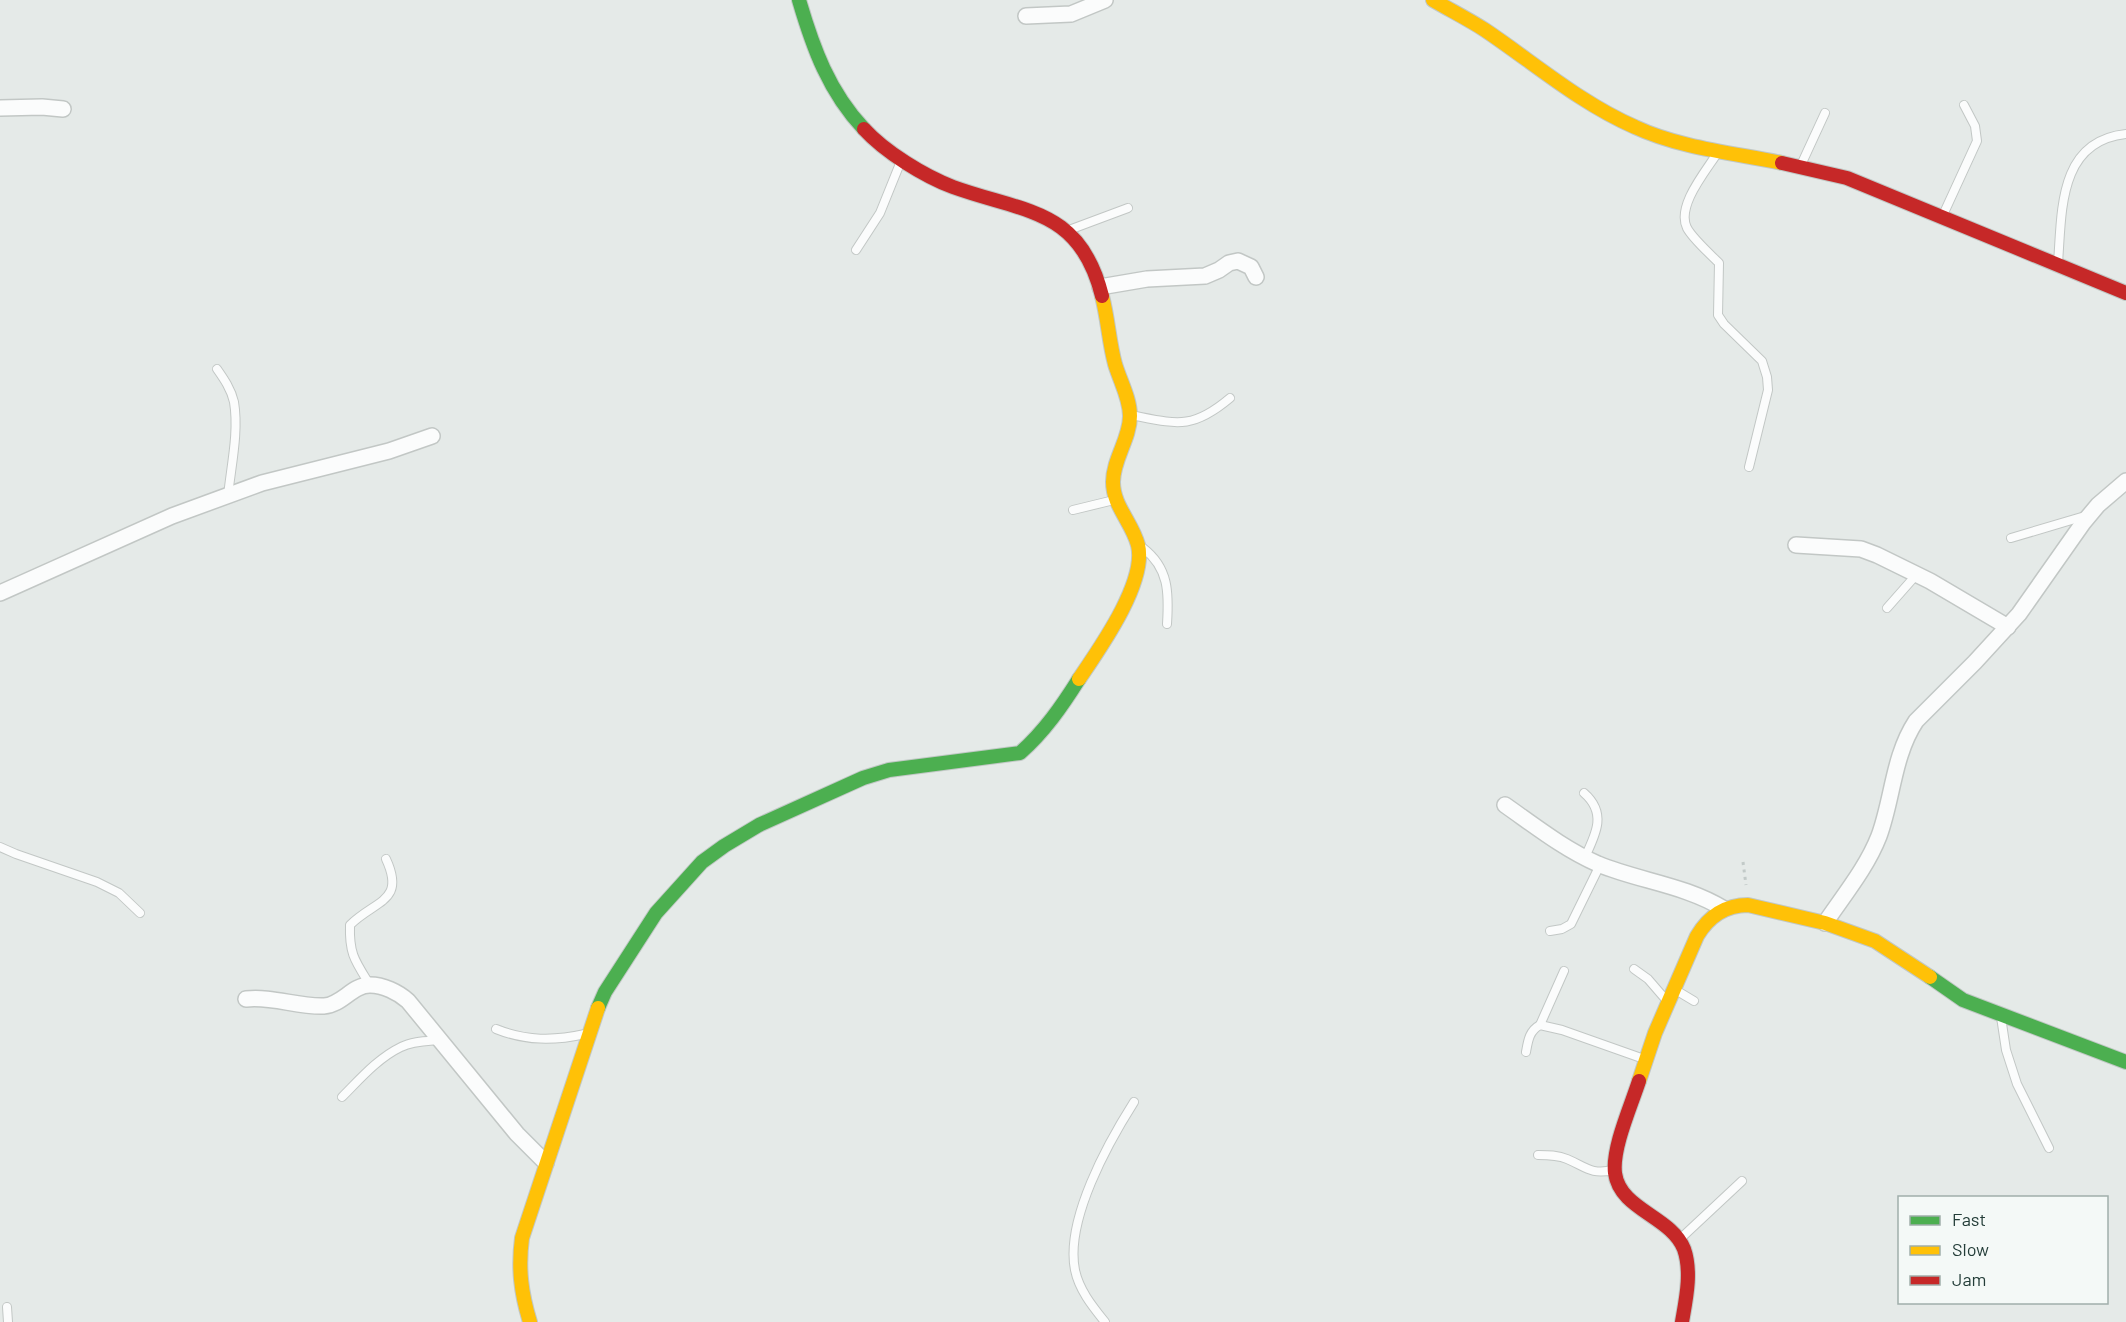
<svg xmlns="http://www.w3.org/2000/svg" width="2126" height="1322" viewBox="0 0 2126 1322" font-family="Barlow,sans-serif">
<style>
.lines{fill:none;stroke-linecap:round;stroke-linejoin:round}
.lane-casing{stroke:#c2c7c5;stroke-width:10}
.street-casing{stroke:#c2c7c5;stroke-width:18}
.fast-casing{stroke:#c1c8c5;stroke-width:16}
.slow-casing{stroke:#c1c8c5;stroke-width:16}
.jam-casing{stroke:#c1c8c5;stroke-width:16}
.path{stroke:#c2cac8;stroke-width:3;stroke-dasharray:3 4.5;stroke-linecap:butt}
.lane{stroke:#fbfcfc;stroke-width:8}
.street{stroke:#fbfcfc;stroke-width:15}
.fast{stroke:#4caf50;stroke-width:14}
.slow{stroke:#ffc107;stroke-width:14}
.jam{stroke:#c62828;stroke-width:14}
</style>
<rect width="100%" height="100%" fill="#e5eae8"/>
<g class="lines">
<g class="lane-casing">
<g id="lane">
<path d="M 1718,152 C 1706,171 1676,206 1687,228 C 1693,239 1710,254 1719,263 L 1718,315 L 1724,324 L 1762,361 L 1767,377 L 1768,390 L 1749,467"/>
<polyline points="1801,165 1825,113"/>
<polyline points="1943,215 1977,141 1975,126 1964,105"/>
<polyline points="1069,230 1128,208"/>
<polyline points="856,250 880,213 901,161"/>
<path d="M 2058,263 C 2062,212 2058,141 2126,134"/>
<path d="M 217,369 C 224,379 231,389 234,402 C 239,432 231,466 228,496"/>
<path d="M 1131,415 C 1177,424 1192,430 1230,398"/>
<polyline points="1073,510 1114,500"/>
<polyline points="2011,538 2085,516"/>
<path d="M 1143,548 C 1169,568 1169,593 1167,624"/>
<polyline points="1887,608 1917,574"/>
<path d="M 1584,793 C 1607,813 1596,834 1585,857"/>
<polyline points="0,847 16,854 97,882 119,893 140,913"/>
<polyline points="1550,931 1562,929 1571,924 1600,865"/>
<polyline points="1634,969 1648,979 1667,1001"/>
<path d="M 370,985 C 355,961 349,954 350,925 C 375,900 406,902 386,859"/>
<polyline points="1674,989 1694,1001"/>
<polyline points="2001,1017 2006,1050 2017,1084 2049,1148"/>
<polyline points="1540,1025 1564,971"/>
<path d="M 496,1029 C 526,1041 554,1041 585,1034"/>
<path d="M 1526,1052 C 1528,1041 1529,1031 1540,1025 L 1562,1030 L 1644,1059"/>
<path d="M 342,1097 C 360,1079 378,1058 401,1047 C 412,1041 427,1041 439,1040"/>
<path d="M 1538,1155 C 1548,1155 1558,1155 1567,1159 C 1586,1167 1591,1175 1613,1170"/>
<polyline points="1680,1239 1742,1181"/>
<polyline points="7,1307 8,1322"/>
<path d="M 1105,1322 C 1093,1307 1079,1290 1075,1270 C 1065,1220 1108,1143 1134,1102"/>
</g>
</g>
<g class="street-casing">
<g id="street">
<polyline points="1026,16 1071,14 1105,0"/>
<polyline points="0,108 42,107 63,109"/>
<polyline points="1100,287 1147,279 1205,276 1219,270 1229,263 1238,261 1251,267 1256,277"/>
<polyline points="1796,545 1861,549 1877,555 1930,581 2008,627"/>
<polyline points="0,593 172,516 262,483 389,451 432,436"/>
<path d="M 1505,805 C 1535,826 1564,849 1598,864 C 1639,881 1685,885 1724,909"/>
<path d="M 1825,923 C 1844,895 1867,867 1879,836 C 1893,798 1893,756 1916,721 L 1975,662 L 2019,614 L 2083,523 L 2098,505 L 2126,481"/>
<path d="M 246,999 C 273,996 297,1007 324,1006 C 342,1005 352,985 370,985 C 383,985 398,992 408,1001 L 517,1134 L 546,1163"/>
</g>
</g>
<g class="fast-casing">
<g id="fast">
<path d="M 799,0 C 813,48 829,92 864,129"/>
<polyline points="1930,977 1963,1000 2126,1062"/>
<path d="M 598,1008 L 605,992 L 656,913 L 702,862 L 724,846 L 759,825 L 863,778 L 889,770 L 1020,753 C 1044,732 1062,706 1079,679"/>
</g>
</g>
<g class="slow-casing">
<g id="slow">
<path d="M 1433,0 C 1450,10 1468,19 1485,30 C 1534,63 1580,103 1635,127 C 1680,148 1733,153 1782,163"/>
<path d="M 1079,679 C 1100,648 1147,582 1138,545 C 1132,522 1113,506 1113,482 C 1113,459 1130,439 1130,416 C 1130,398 1120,381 1115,364 C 1109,342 1108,319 1102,296"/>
<path d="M 1639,1081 L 1655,1033 L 1697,936 C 1709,916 1725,905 1748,905 L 1825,923 L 1875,941 L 1930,977"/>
<path d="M 530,1322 C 521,1293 518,1268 522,1238 L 598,1008"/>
</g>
</g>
<g class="jam-casing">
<g id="jam">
<path d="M 864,129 C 885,152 924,176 953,187 C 1025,213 1080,208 1102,296"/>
<polyline points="1782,163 1847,178 2126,293"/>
<path d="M 1639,1081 C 1631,1106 1612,1148 1615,1173 C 1620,1210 1671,1216 1684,1249 C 1692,1272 1686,1299 1682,1322"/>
</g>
</g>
<polyline class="path" points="1743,862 1746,885"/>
<use href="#lane" class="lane"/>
<use href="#street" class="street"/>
<use href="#fast" class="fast"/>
<use href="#slow" class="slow"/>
<use href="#jam" class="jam"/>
</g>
<rect x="1898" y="1196" width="210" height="108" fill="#f4f9f7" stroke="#a0aeab" stroke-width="1.5"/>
<rect x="1910" y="1216" width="30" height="9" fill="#4caf50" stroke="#a0aeab" stroke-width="1.5"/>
<text x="1952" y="1226" font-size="18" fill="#233d38">Fast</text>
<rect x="1910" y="1246" width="30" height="9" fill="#ffc107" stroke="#a0aeab" stroke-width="1.5"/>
<text x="1952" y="1256" font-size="18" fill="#233d38">Slow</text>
<rect x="1910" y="1276" width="30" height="9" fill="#c62828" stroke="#a0aeab" stroke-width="1.5"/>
<text x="1952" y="1286" font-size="18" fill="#233d38">Jam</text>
</svg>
